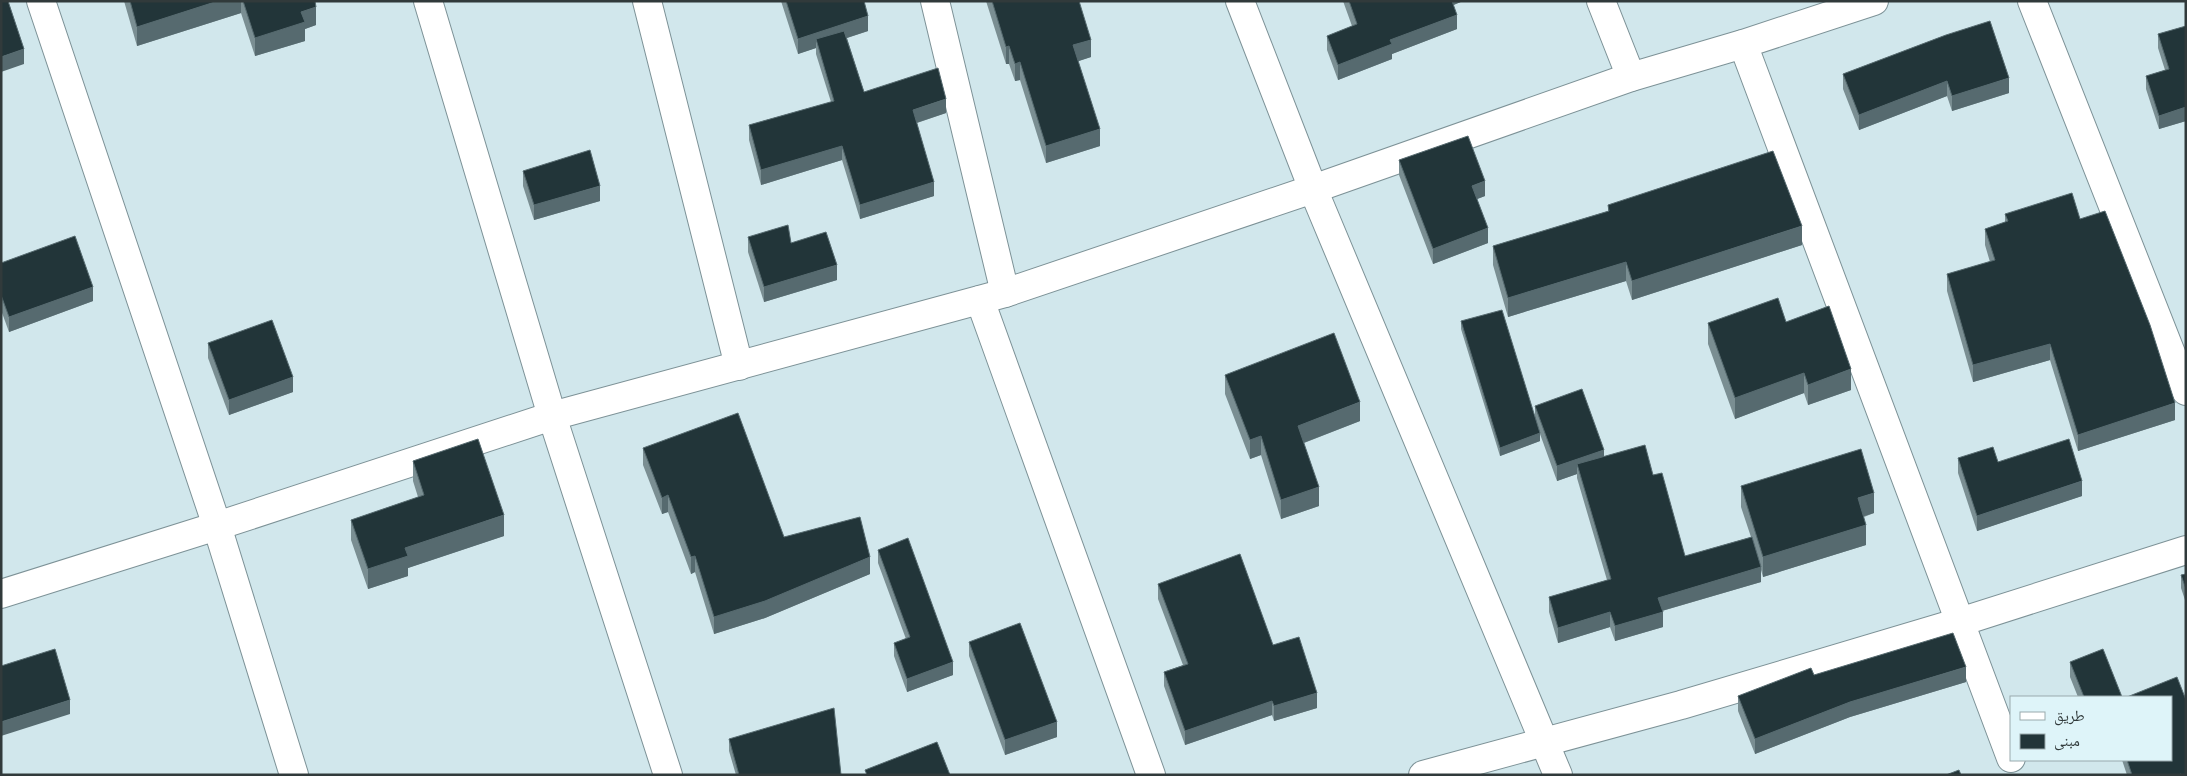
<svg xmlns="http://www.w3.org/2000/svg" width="2187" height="776" viewBox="0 0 2187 776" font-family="'PT Serif','Noto Naskh Arabic',serif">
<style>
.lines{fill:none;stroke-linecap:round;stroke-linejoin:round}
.minor-casing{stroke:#7d9297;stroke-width:30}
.tertiary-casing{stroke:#7d9297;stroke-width:30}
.minor{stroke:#fff;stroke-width:28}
.tertiary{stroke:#fff;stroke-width:28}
.wall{fill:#7a8e92}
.shaded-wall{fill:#566a6f}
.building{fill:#223539;stroke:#566a6f}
</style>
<rect width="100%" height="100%" fill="#d1e7ec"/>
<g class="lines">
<g class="minor-casing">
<g id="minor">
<polyline points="41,1 217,526 294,775"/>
<polyline points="428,1 552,416 668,775"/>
<polyline points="647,1 739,366"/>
<polyline points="935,1 1005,293"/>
<polyline points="1240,1 1313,189 1558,775"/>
<polyline points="1601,1 1631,77"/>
<polyline points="2032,1 2186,391"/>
<polyline points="1743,44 2011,758"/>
<polyline points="980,300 1151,775"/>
<polyline points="1,594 217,526 552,416 1005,293 1313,189 1631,77 1743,44 1874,1"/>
</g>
</g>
<g class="tertiary-casing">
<polyline id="tertiary" points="1423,775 1681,705 1960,622 2186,550"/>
</g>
<use href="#minor" class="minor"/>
<use href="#tertiary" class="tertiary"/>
</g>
<g class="wall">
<polygon points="124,1 315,1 316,25 305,29 305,41 255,56 241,13 137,46"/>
<polygon points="781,1 864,1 868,31 847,38 864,92 946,113 917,123 934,196 860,219 842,160 761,185 749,140 749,125 831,102 816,54 816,48 798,54"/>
<polygon points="986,1 1079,1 1091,57 1078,61 1100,146 1046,163 1020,80 1015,81 1009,64 1006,64"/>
<polygon points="1343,1 1463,1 1453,5 1457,29 1392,54 1392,59 1338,80 1327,50 1327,36 1352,26"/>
<polygon points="2186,26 2186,121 2159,129 2146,89 2146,76 2165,70 2158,48 2158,34"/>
<polygon points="1946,35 2009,93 1952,111 1947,96 1859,130 1843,89 1843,74"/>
<polygon points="1399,160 1485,196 1477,199 1488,243 1433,264 1399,175"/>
<polygon points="523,171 600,201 534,220 523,186"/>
<polygon points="1608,205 1802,245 1632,300 1626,281 1508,317 1493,265 1493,246 1608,211"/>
<polygon points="2005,214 2080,219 2175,420 2078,451 2050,360 1973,382 1947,291 1947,274 1990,262 1985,245 1985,229 2005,222"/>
<polygon points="748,237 837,280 764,302 748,252"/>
<polygon points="1,263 93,301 9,332 1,310"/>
<polygon points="1461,321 1535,417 1535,406 1604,456 1653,475 1685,556 1751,537 1741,507 1741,486 1874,513 1864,517 1866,545 1763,577 1761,570 1761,582 1662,611 1663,627 1615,641 1610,627 1558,643 1549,612 1549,597 1607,580 1577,478 1577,474 1557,481 1540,434 1540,441 1500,456 1461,329"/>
<polygon points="1786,322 1851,390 1808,405 1804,393 1735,419 1708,344 1708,323"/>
<polygon points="208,343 293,392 229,415 208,358"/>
<polygon points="1225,375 1360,421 1304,443 1319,506 1281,519 1261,455 1250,459 1225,394"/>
<polygon points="643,448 784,537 870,574 765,618 714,634 695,572 691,574 668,512 662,514 643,465"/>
<polygon points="1958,458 1998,462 2082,496 1977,531 1958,473"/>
<polygon points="413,461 504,536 408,568 408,576 368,589 351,540 351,520 418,497 413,481"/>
<polygon points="878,550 953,675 907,692 894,656 894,643 906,639 878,563"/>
<polygon points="2186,574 2186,603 2181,588 2181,575"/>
<polygon points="1158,584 1273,645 1317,708 1274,721 1272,715 1185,745 1164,686 1164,672 1183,665 1158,599"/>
<polygon points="969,642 1057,737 1005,755 969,656"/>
<polygon points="2070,662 2122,697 2078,697 2070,677"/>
<polygon points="1814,675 1966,682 1850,717 1755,754 1738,711 1738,696"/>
<polygon points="729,739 841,775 736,775 729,751"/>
<polygon points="2122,760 2171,760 2186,775 2127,775"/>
</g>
<g class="shaded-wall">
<polygon points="218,1 241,1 241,13 137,46 137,27"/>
<polygon points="1449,1 1463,1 1449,7"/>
<polygon points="316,7 316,25 305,29 305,41 255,56 255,38 301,12"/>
<polygon points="1457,15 1457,29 1392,54 1392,59 1338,80 1338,65 1390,40"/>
<polygon points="868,16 868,31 819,47 816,39 816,48 798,54 798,39"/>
<polygon points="1091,40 1091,57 1073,63 1073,45"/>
<polygon points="1009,46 1009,64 1006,64 1006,47"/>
<polygon points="24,49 24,64 1,72 1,57"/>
<polygon points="1020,62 1020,80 1015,81 1015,64"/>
<polygon points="2009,78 2009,93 1952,111 1952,96"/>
<polygon points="1947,81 1947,96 1859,130 1859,115"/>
<polygon points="946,99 946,113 913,124 913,110"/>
<polygon points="2186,107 2186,121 2159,129 2159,116"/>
<polygon points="1100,129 1100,146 1046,163 1046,146"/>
<polygon points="842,146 842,160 761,185 761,170"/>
<polygon points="1485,181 1485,196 1472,201 1472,186"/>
<polygon points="934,182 934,196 860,219 860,205"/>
<polygon points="600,186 600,201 534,220 534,205"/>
<polygon points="1802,226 1802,245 1632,300 1632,281"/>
<polygon points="1488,228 1488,243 1433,264 1433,249"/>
<polygon points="1626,262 1626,281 1508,317 1508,298"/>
<polygon points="837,265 837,280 764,302 764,287"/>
<polygon points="93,287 93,301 9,332 9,317"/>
<polygon points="2050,344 2050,360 1973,382 1973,365"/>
<polygon points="1851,369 1851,390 1808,405 1808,385"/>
<polygon points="1804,373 1804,393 1735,419 1735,398"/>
<polygon points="293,377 293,392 229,415 229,400"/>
<polygon points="1360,402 1360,421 1298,445 1298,426"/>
<polygon points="2175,403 2175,420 2078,451 2078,435"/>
<polygon points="1540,433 1540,441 1500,456 1500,448"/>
<polygon points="1261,436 1261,455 1250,459 1250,440"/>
<polygon points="1604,450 1604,464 1577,464 1577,474 1557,481 1557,466"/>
<polygon points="2082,481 2082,496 1977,531 1977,516"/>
<polygon points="1319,487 1319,506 1281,519 1281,500"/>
<polygon points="1874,493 1874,513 1858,518 1858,498"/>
<polygon points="668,495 668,512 662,514 662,498"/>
<polygon points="504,515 504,536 408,568 408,576 368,589 368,569 405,548"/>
<polygon points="1866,525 1866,545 1763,577 1763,557"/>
<polygon points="695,556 695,572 691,574 691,557"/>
<polygon points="870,557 870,574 765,618 714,634 714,617"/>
<polygon points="1761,567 1761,582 1658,612 1658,598"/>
<polygon points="1610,612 1610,627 1558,643 1558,628"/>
<polygon points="1663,612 1663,627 1615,641 1615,626"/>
<polygon points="953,662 953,675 907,692 907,679"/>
<polygon points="1966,667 1966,682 1850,717 1755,754 1755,739 1850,702"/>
<polygon points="1317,693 1317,708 1274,721 1274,706"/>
<polygon points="70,700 70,714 1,736 1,722"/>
<polygon points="1272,701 1272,715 1185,745 1185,731"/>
<polygon points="1057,722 1057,737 1005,755 1005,740"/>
</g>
<g class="building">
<polygon points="1,1 8,1 24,49 1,57"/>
<polygon points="130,1 218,1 137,27"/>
<polygon points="243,1 315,1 316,7 301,12 305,22 255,38"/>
<polygon points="786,1 864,1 868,16 798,39"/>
<polygon points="992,1 1079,1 1091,40 1073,45 1100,129 1046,146 1020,62 1015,64 1009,46 1006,47"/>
<polygon points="1349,1 1452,1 1457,15 1390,40 1392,44 1338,65 1327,36 1357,24"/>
<polygon points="1990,21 2009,78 1952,96 1947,81 1859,115 1843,74 1946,35"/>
<polygon points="2186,26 2186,107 2159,116 2146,76 2169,69 2158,34"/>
<polygon points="844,31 864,92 938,68 946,99 913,110 934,182 860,205 842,146 761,170 749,125 834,101 816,39"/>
<polygon points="1468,136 1485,181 1472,186 1488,228 1433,249 1399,160"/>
<polygon points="590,150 600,186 534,205 523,171"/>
<polygon points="1773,151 1802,226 1632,281 1626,262 1508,298 1493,246 1609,211 1608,205"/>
<polygon points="2072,193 2080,219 2105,211 2150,325 2175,403 2078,435 2050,344 1973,365 1947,274 1995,260 1985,229 2008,221 2005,214"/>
<polygon points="788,225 791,243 826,232 837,265 764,287 748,237"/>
<polygon points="75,236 93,287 9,317 1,295 1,263"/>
<polygon points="1778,298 1786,322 1829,306 1851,369 1808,385 1804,373 1735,398 1708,323"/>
<polygon points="1502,310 1540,433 1500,448 1461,321"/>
<polygon points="272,320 293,377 229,400 208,343"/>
<polygon points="1334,333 1360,402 1298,426 1319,487 1281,500 1261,436 1250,440 1225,375"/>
<polygon points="1582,389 1604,450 1557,466 1535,406"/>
<polygon points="738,413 784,537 860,517 870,557 765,601 714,617 695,556 691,557 668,495 662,498 643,448"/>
<polygon points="478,439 504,515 405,548 408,556 368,569 351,520 424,495 413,461"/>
<polygon points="2069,439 2082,481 1977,516 1958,458 1993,447 1998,462"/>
<polygon points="1645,445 1653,475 1662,473 1685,556 1752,537 1761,567 1658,598 1663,612 1615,626 1610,612 1558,628 1549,597 1611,579 1577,464"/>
<polygon points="1861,449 1874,493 1858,498 1866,525 1763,557 1741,486"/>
<polygon points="908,538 953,662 907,679 894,643 910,637 878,550"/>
<polygon points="1240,554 1273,645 1299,637 1317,693 1274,706 1272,701 1185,731 1164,672 1188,664 1158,584"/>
<polygon points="2186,574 2186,589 2181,575"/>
<polygon points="1020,623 1057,722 1005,740 969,642"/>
<polygon points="1953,633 1966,667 1850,702 1755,739 1738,696 1811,668 1814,675"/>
<polygon points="55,649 70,700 1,722 1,666"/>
<polygon points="2103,649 2122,697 2084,697 2070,662"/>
<polygon points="2177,677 2186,700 2186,775 2182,775 2181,774 2178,775 2132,775 2127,760 2171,760 2171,697 2127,697"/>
<polygon points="834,708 841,775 739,775 729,739"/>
<polygon points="937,742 950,775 867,775 865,770"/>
<polygon points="1959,770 1961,775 1946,775"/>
</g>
<rect width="2187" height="776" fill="none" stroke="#313a3b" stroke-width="5"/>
<rect x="2010" y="696" width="162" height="65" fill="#def4f9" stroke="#99aaad"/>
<rect x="2020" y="712" width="25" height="8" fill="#ffffff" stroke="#99aaad"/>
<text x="2054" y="721" font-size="15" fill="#313a3b">طريق</text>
<rect x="2020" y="734" width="25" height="15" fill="#223539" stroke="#99aaad"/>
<text x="2054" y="746" font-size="15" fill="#313a3b">مبنى</text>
</svg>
